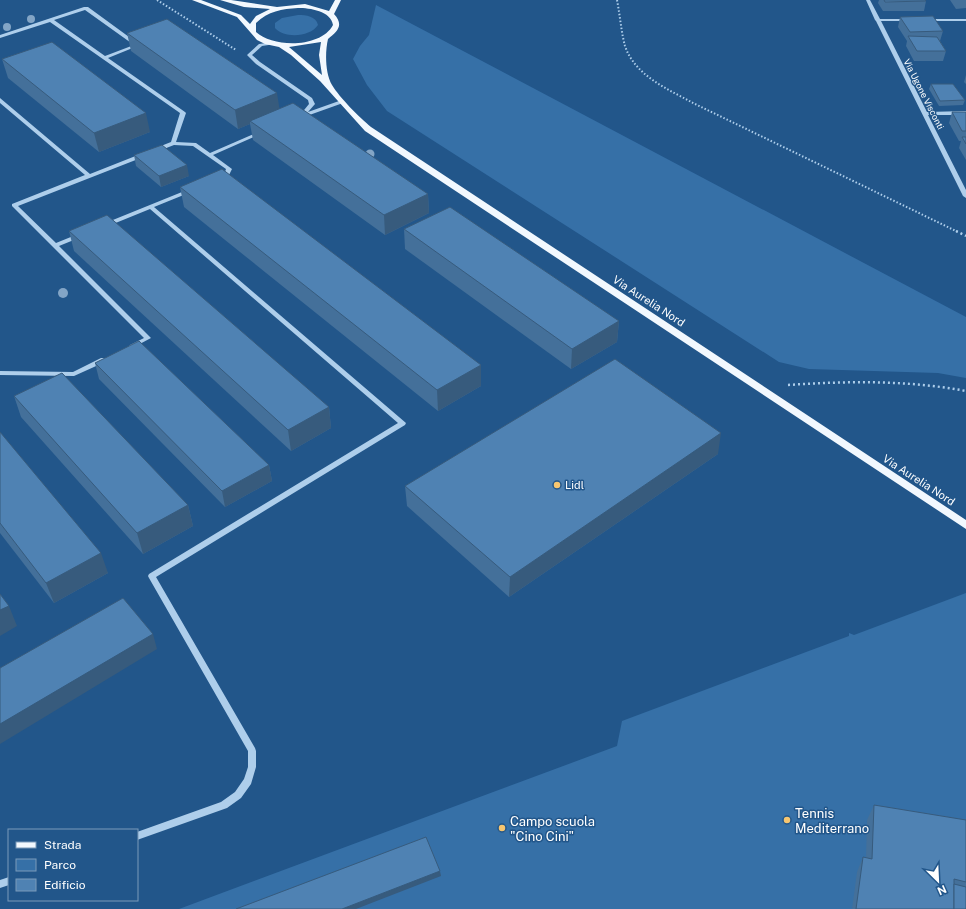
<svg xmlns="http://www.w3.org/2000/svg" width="966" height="909" viewBox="0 0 966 909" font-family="'Public Sans',sans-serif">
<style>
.green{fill:#3670a7}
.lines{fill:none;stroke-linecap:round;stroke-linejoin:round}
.path-far1{stroke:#aeceeb;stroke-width:2;stroke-dasharray:1.5 2;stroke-linecap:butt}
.path{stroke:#aeceeb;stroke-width:2.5;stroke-dasharray:2 3;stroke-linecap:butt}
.minor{fill:#aeceeb;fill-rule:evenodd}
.major{fill:#f2f8fe;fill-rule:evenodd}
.tree{fill:#83a5c6}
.wall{fill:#44709a}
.shaded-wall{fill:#375b7d}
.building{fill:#4f82b3;stroke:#375b7d}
.poi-dot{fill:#f7c670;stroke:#22568a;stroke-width:1.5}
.labels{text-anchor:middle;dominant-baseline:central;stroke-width:3;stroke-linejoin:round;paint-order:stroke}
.far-street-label{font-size:9px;fill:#fff;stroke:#22568a}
.street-label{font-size:11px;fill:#fff;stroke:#22568a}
.poi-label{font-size:11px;fill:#fff;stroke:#22568a;text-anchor:start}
.near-poi-label{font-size:13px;fill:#fff;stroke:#22568a;text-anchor:start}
</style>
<rect width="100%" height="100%" fill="#22568a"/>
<g class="green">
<polygon points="376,5 966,317 966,378 938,373 809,369 779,362 387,111 367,85 353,59 360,46 369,35"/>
<path d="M 298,15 C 306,15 316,16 318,25 C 310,37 285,39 275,28 L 275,23 L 282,18 Z"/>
<polygon points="966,593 966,898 946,909 179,909 617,746 622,721 849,636 849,633 854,635"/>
</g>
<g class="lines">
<g class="path-far1">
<polyline points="157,0 236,50"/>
<path d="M 617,0 C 620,15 621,31 625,46 C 635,76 668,89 693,103 L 958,232"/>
</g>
<g class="path">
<polyline points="956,231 966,236"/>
<path d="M 788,385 C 848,381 907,380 966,391"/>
</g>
<g class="minor">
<polygon points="866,0 870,0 880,19 908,19 910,20 908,21 881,21 927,112 966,111 966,115 928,115 966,190 966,198 963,196 876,21 875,20"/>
<path d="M 84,7 L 88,7 L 140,45 L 108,58 L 185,112 L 186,113 L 176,142 L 196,143 L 210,153 L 258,132 L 262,132 L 263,133 L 213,155 L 232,169 L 228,177 L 154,207 L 406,423 L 405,425 L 156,577 L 255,748 L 256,751 L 256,767 L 251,784 L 241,798 L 227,808 L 137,840 L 137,832 L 221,802 L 235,792 L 244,779 L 248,767 L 248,751 L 149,578 L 148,576 L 149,574 L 398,423 L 150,209 L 59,246 L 151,338 L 134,347 L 130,347 L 129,346 L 130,345 L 144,338 L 12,206 L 12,204 L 85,175 L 0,103 L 0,98 L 90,174 L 171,142 L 180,113 L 50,22 L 0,38 L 0,35 ZM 85,10 L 134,45 L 105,56 L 54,20 ZM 174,145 L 193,146 L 226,169 L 224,175 L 56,243 L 18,206 Z"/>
<polygon points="924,19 966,19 966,21 926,21 924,20"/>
<polygon points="273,42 275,43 275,44 262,46 252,55 260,62 312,98 315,104 308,112 339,101 343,101 343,103 301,118 297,118 297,116 300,115 309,104 308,100 256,64 247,55 259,44"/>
<polygon points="101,358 105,358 106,360 105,362 74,376 0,375 0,371 73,372"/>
<polygon points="9,877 9,885 0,888 0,880"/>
</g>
<path class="major" d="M 192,0 L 201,0 L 241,15 L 250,24 L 256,16 L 270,9 L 244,7 L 220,0 L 231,0 L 277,7 L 305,4 L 329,11 L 335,0 L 341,0 L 334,14 C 344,25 338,31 328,39 C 325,52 325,73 332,85 C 340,98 359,117 371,127 L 966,520 L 966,529 L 365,131 L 320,81 L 291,55 L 279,47 L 265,44 L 257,40 L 237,17 ZM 298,8 C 310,8 331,11 333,25 C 321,48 273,48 256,32 L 256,23 C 268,11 282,9 298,8 ZM 321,42 L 319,55 L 322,75 L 289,47 Z"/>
</g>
<g class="tree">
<circle cx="31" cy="19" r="4"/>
<circle cx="7" cy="27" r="4"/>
<circle cx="370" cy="154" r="4.5"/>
<circle cx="63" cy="293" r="5"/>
</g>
<g class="wall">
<polygon points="879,0 925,0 926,1 924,11 883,11 878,3"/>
<polygon points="950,0 966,0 966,8 956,9"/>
<polygon points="900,17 943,31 940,41 946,51 943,61 914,61 906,46 907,41 898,27"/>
<polygon points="127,33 428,194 429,213 385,235 253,140 250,124 238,129 131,51"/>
<polygon points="2,59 150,132 99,152 8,78"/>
<polygon points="966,75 966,84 964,82"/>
<polygon points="931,84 965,100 963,105 939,106 929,89"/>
<polygon points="952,112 966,112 966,160 959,148 961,141 959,141 949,123"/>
<polygon points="134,155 189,176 161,187 136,166"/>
<polygon points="180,187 481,365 481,386 438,411 184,207"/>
<polygon points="404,229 619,321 617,342 571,369 405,249"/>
<polygon points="69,231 329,407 331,428 291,451 74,251"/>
<polygon points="95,363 269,465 272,481 225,507 99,379"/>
<polygon points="14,396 188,505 193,526 143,554 21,417"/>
<polygon points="0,432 108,573 54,603 0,533"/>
<polygon points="718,454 509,597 407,506 405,486"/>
<polygon points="874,805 966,820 966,909 852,909 857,872 863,857 866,858 867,820"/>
</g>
<g class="shaded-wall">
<polygon points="277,93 280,112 250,121 250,124 238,129 235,110"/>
<polygon points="146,113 150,132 99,152 94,133"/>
<polygon points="187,165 189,176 161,187 159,176"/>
<polygon points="428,194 429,213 385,235 384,215"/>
<polygon points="619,321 617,342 571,369 572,349"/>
<polygon points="481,365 481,386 438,411 437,390"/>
<polygon points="329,407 331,428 291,451 288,430"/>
<polygon points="721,433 718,454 509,597 510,577"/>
<polygon points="269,465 272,481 225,507 222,491"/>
<polygon points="188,505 193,526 143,554 137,533"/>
<polygon points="101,553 108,573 54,603 46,583"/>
<polygon points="9,606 17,626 0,636 0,610"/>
<polygon points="153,634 157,649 0,744 0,724"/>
<polygon points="440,871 441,876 356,909 342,909"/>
</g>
<g class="building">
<polygon points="884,0 925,0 926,1 885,2"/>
<polygon points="933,16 943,31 910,32 900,17"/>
<polygon points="167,19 277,93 235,110 127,33"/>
<polygon points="908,36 937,37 946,51 917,51"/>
<polygon points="52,42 146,113 94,133 2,59"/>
<polygon points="931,84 953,84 965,100 940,101"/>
<polygon points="293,103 428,194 384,215 250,121"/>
<polygon points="952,112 966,112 966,131 962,131"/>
<polygon points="962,137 966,137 966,144"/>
<polygon points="162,145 187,165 159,176 134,155"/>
<polygon points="222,169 481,365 437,390 180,187"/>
<polygon points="450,207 619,321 572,349 404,229"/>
<polygon points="107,215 329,407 288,430 69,231"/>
<polygon points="139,341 269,465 222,491 95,363"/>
<polygon points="615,359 721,433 510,577 405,486"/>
<polygon points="62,373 188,505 137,533 14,396"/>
<polygon points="0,432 101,553 46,583 0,523"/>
<polygon points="0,594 9,606 0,610"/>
<polygon points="123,598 153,634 0,724 0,668"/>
<polygon points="874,805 966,820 966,882 954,879 954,909 856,909 863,857 872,859"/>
<polygon points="426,837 440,871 342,909 236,909"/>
<polygon points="954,884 966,887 966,909 954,909"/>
</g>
<g class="poi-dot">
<circle cx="557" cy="485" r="4"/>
<circle cx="787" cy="820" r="4"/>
<circle cx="502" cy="828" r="4"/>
</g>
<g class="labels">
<g class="far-street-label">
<text transform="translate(924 94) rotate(63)">Via Ugone Visconti</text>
</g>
<g class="street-label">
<text transform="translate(649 301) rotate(33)">Via Aurelia Nord</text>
<text transform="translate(919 480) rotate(33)">Via Aurelia Nord</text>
</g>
<g class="poi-label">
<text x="565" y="485">Lidl</text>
</g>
<g class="near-poi-label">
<text x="795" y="813">Tennis<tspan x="795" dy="15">Mediterrano</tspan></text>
<text x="510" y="821">Campo scuola<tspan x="510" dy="15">"Cino Cini"</tspan></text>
</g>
</g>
<rect x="8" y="829" width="130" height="72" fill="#22568a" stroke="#7a9ab9"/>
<rect x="16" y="842" width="20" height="6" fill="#f2f8fe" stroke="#7a9ab9"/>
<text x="44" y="849" font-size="12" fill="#ffffff">Strada</text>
<rect x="16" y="859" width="20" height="12" fill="#3670a7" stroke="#7a9ab9"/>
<text x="44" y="869" font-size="12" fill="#ffffff">Parco</text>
<rect x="16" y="879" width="20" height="12" fill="#4f82b3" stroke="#7a9ab9"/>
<text x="44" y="889" font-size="12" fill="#ffffff">Edificio</text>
<g transform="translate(938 881) rotate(156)" stroke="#22568a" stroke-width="3" paint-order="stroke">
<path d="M0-3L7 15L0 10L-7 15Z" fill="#ffffff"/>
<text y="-6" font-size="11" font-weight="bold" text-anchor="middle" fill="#ffffff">N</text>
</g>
</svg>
